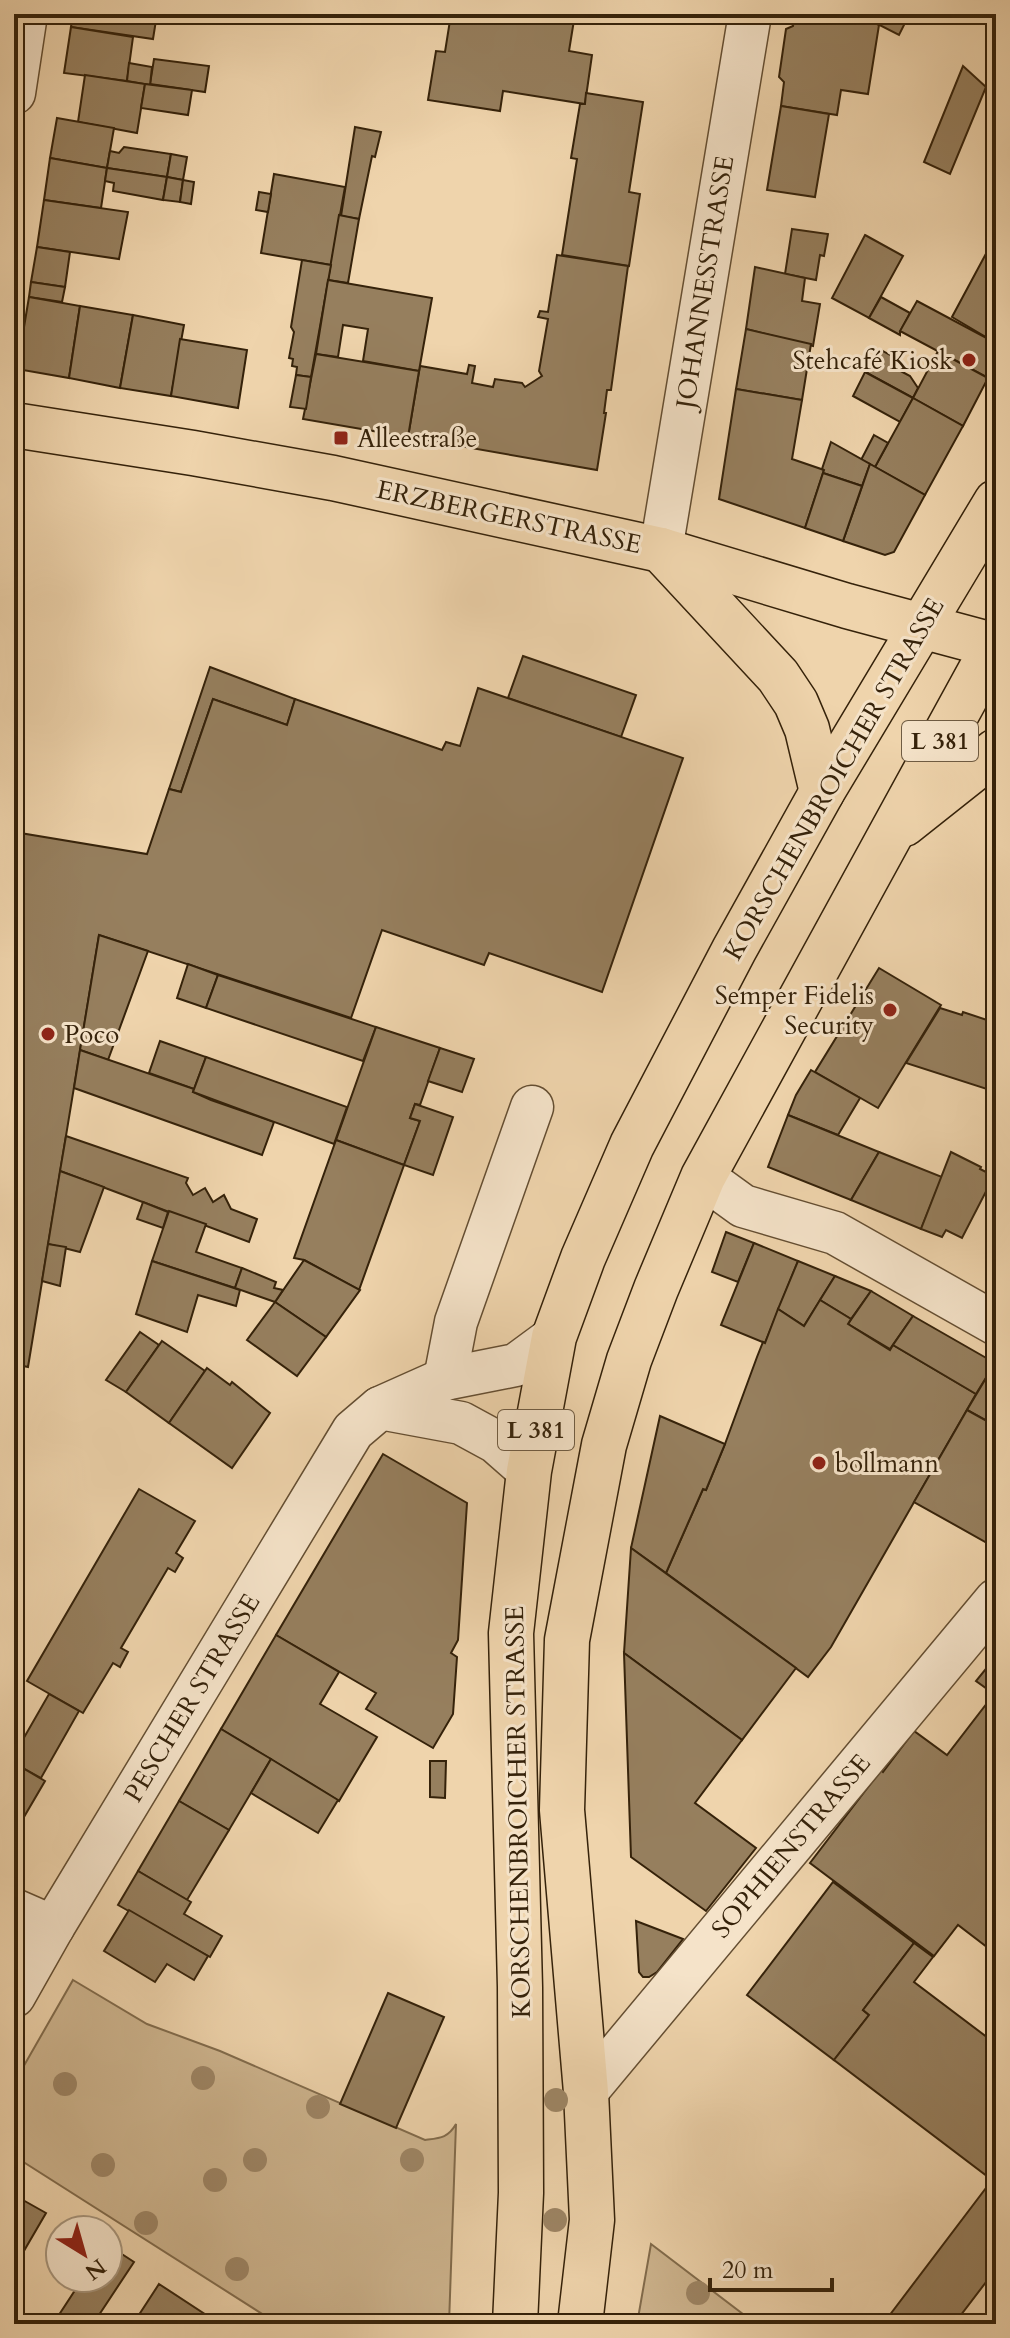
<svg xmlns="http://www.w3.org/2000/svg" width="1010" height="2338" viewBox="0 0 1010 2338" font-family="Cardo,serif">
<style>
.green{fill:#cfb690;stroke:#826c4d;stroke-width:2}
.building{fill:#967f5e;stroke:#35220a;stroke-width:2}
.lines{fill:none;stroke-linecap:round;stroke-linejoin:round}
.minor-casing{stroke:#644e32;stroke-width:45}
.major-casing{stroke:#35220a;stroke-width:47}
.minor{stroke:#f5e3c9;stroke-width:42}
.major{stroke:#efd4ac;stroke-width:44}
.tree{fill:#9e8666}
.poi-dot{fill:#8f2418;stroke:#f5e3c9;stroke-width:3}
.labels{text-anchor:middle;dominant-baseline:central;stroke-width:6;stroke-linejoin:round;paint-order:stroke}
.shield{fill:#f5e3c9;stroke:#6f5c43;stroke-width:2}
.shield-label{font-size:24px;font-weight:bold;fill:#35220a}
.street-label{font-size:26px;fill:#35220a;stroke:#f5e3c9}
.poi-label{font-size:26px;fill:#35220a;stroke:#f5e3c9;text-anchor:start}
</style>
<rect width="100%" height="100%" fill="#efd4ac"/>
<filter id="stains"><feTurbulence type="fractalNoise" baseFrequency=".0025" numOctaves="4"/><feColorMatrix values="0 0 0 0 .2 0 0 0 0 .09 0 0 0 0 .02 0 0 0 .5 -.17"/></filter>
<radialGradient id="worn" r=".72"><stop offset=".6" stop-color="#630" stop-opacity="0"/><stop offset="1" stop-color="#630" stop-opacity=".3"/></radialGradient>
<g class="green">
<path d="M 73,1980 L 147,2024 L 220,2051 L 425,2140 C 440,2138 448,2138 456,2124 L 449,2324 L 278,2324 L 14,2156 L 14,2083 Z"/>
<polygon points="651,2244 756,2324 637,2324"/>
</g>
<g class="building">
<polygon points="73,14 157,14 153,39 71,27"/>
<polygon points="451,14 575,14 569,51 592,55 585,104 503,91 500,111 428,100 436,51 445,52"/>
<polygon points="795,14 858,14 879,25 868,94 841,90 837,115 781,106 784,82 779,77 786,29 793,26"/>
<polygon points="858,14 907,14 909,15 899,35"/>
<polygon points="71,27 133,37 127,81 64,73"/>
<polygon points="154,59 209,66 205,92 150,84"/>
<polygon points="129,63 152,67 150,85 127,81"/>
<polygon points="963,66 986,87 950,174 924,162"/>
<polygon points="85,75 145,84 137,133 78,122"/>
<polygon points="145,84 192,90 188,115 141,108"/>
<polygon points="586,93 643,102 629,192 640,194 629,266 562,255 577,159 571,158 580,104 585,104"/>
<polygon points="781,106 829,114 815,197 767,190"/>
<polygon points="57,118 114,128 107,168 50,158"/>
<polygon points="355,127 381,132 375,157 372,156 359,219 341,216"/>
<polygon points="124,147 171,154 167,177 107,168 110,151 119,153"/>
<polygon points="171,154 187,157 183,180 167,177"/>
<polygon points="50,158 107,168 101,208 44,200"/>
<polygon points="107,168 167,177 163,200 113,191 114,183 105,181"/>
<polygon points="274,174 345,187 331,265 261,253"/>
<polygon points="167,177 183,180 180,202 163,200"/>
<polygon points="183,180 194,182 191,204 180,202"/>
<polygon points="259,192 271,194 268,212 256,210"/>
<polygon points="44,200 128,212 119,259 37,247"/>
<polygon points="339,215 359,219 348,283 328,280"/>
<polygon points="792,229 828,234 824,256 820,255 816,280 785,274"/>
<polygon points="865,235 903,256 869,318 832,298"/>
<polygon points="996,235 996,343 952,317"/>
<polygon points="37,247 70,252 65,287 31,282"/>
<polygon points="557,255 628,266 611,390 607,390 604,413 606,413 597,470 408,437 420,366 467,374 469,365 475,366 472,383 493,387 495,379 522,383 525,387 542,376 539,371 548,319 538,317 540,311 548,312"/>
<polygon points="302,260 331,265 311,377 296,375 297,367 292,366 293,359 289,358 294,332 291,327"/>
<polygon points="755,267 805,278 802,301 820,304 813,346 746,329"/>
<polygon points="328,280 432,298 419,371 363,361 368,329 343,325 338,357 316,354"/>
<polygon points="31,282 65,287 62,302 29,297"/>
<polygon points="29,297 80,306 69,378 17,369"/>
<polygon points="881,297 910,313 900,332 900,335 869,318"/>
<polygon points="917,301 996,343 996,364 988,378 900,331"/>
<polygon points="80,306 133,315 120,388 69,378"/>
<polygon points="133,315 184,325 171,396 120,388"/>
<polygon points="746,329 811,344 802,400 736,389"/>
<polygon points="180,339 247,350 238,408 171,396"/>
<polygon points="881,350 899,360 895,368 910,376 918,388 913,398 867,373"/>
<polygon points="938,351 988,378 963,426 913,398"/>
<polygon points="316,354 419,371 408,437 303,419"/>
<polygon points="865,372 913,398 900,422 853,396"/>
<polygon points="296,375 311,377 306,409 290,407"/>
<polygon points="736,389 802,400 792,459 824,470 805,528 719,499"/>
<polygon points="913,398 963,426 925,495 875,467"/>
<polygon points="874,435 888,443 875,467 861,460"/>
<polygon points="831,442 870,464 862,486 823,473 824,470 822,469"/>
<polygon points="870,464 925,495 894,552 885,555 843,541"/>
<polygon points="823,473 862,486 843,541 805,528"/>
<polygon points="523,656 636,695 621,737 508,698"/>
<polygon points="210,667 295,699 287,725 213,699 181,792 169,789"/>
<polygon points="478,688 683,758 602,992 489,953 484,965 382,930 351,1018 99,935 28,1367 14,1364 14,832 147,854 169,789 181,792 213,699 287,725 295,699 442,750 446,742 460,746"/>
<polygon points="99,935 148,951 108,1060 80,1050"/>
<polygon points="188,964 218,975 206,1008 177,998"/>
<polygon points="879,968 941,1005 878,1108 815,1072"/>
<polygon points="218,975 376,1027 363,1061 206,1008"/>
<polygon points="940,1008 962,1015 963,1012 996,1023 996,1092 906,1063"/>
<polygon points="376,1027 440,1048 420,1105 415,1104 410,1118 420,1121 404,1165 336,1140"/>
<polygon points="160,1041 206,1057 194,1089 149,1073"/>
<polygon points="440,1048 474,1059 462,1092 428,1081"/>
<polygon points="80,1050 194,1089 193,1092 211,1100 274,1122 262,1155 74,1088"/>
<polygon points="206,1057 347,1107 334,1144 193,1092"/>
<polygon points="811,1070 860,1098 838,1135 788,1115 796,1095"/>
<polygon points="415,1104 453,1117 433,1175 404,1165 420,1121 410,1118"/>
<polygon points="788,1115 879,1152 851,1200 768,1167"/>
<polygon points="66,1136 188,1178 186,1183 193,1195 205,1188 213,1202 224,1195 231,1209 257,1219 249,1242 60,1171"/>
<polygon points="336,1140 404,1165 359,1290 304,1260 294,1258"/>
<polygon points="879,1152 942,1177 921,1229 851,1200"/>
<polygon points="951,1152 981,1167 980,1169 994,1176 962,1238 946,1230 942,1237 921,1229"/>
<polygon points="60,1171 104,1187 80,1252 48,1244"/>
<polygon points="143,1202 168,1212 163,1228 137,1219"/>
<polygon points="169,1211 206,1224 196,1252 242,1268 235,1288 152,1261"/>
<polygon points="726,1232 754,1243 738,1282 712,1272"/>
<polygon points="754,1243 798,1261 765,1343 721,1325"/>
<polygon points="48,1244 66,1247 60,1286 42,1281"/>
<polygon points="304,1260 360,1290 326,1337 275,1302"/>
<polygon points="152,1261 240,1290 236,1306 198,1295 187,1332 136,1314"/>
<polygon points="798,1261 835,1276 804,1326 778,1309"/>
<polygon points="242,1268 276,1282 274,1288 283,1290 275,1302 235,1288"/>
<polygon points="835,1276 871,1291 851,1319 820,1300"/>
<polygon points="871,1291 913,1316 890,1349 848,1324"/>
<polygon points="820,1300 851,1319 848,1324 890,1350 893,1345 976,1394 831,1647 808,1677 666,1573 703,1489 706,1490 725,1444 757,1357 763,1342 765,1343 778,1309 804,1326"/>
<polygon points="275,1302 326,1337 297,1376 247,1340"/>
<polygon points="913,1316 995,1363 976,1394 893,1345"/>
<polygon points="140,1332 159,1345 126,1392 106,1380"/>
<polygon points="162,1341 205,1371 169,1423 126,1392"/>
<polygon points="995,1363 996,1364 996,1426 967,1410"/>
<polygon points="207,1368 230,1385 232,1382 270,1413 232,1468 169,1423"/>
<polygon points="967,1410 996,1426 996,1548 914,1502"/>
<polygon points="660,1416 725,1444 706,1490 703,1489 666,1573 631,1548"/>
<polygon points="383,1454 467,1503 458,1640 451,1653 457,1657 453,1714 433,1748 366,1709 376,1693 276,1635"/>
<polygon points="139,1489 195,1521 176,1553 183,1558 175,1572 168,1568 121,1648 128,1652 120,1667 113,1663 83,1713 27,1681"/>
<polygon points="631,1548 796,1668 742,1740 624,1653"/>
<polygon points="276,1635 339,1672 320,1704 377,1737 339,1801 221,1729"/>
<polygon points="624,1653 742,1740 695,1803 756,1848 706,1911 631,1857"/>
<polygon points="993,1660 996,1662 996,1954 958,1925 934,1956 810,1863 881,1770 883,1772 914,1731 947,1755 994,1694 976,1681"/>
<polygon points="49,1694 79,1711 41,1778 14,1763 14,1755"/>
<polygon points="221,1729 271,1759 229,1830 179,1801"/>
<polygon points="271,1759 338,1800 318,1833 251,1793"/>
<polygon points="430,1761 446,1761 445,1798 430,1797"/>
<polygon points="14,1763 45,1781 14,1834"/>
<polygon points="179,1801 229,1830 187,1900 138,1871"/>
<polygon points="138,1871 191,1902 184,1914 222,1936 210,1957 118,1905"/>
<polygon points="833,1882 914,1943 863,2010 869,2015 834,2060 747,1995"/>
<polygon points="129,1910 208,1956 194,1980 167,1964 155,1982 104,1951"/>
<polygon points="636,1921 683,1939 657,1972 649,1977 643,1977 639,1972"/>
<polygon points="914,1943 933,1957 914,1982 996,2044 996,2269 954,2324 900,2324 889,2316 992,2180 834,2060 869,2015 863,2010"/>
<polygon points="388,1993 444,2017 396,2128 340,2104"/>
<polygon points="14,2195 46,2213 14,2268"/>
<polygon points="108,2245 134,2262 93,2324 53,2324 83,2278 108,2278"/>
<polygon points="159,2284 220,2324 133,2324"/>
</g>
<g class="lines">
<g class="minor-casing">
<g id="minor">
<polyline points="14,93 26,14"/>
<polyline points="661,550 750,14"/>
<polyline points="703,1177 743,1206 835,1233 996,1324"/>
<polyline points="445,1379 456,1322 532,1107"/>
<polyline points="380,1408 461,1423 496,1442 529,1471"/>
<polyline points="14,1910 53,1927"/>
<polyline points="14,1996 53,1927 353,1431 380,1408 445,1379 516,1365 554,1337"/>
<polyline points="586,2092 996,1600"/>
</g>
</g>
<g class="major-casing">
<g id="major">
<polyline points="14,425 193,453 333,478 661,550 847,606 996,646"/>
<polyline points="661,550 778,676 796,703 807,729 822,792"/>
<polyline points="904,824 996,751"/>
<polyline points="515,2324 521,2193 520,1987 511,1633 529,1471 554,1337 583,1258 632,1145 734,950 822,792 996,502"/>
<polyline points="580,2324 592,2220 586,2092 562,1810 567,1640 604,1445 629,1360 656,1289 703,1177 996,642"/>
</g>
</g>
<use href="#minor" class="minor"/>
<use href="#major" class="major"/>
</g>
<g class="tree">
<circle cx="203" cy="2078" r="12"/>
<circle cx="65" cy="2084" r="12"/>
<circle cx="556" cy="2100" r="12"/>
<circle cx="318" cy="2107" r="12"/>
<circle cx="255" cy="2160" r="12"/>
<circle cx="412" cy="2160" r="12"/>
<circle cx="103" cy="2165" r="12"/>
<circle cx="215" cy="2180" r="12"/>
<circle cx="555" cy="2220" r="12"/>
<circle cx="146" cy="2223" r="12"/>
<circle cx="237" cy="2269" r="12"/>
<circle cx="698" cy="2293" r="12"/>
</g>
<g class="poi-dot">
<circle cx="969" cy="360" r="8"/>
<rect x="333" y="430" width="16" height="16" rx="4"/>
<circle cx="890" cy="1010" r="8"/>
<circle cx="48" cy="1034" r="8"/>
<circle cx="819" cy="1463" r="8"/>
</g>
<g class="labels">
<g class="shield">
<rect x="902" y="721" width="76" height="40" rx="6"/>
<rect x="498" y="1410" width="76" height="40" rx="6"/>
</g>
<g class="shield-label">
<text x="940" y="741">L 381</text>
<text x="536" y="1430">L 381</text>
</g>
<g class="street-label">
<text transform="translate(705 282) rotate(-81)">JOHANNESSTRASSE</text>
<text transform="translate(509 517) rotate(12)">ERZBERGERSTRASSE</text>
<text transform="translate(834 779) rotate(-60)">KORSCHENBROICHER STRASSE</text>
<text transform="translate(192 1698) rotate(-59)">PESCHER STRASSE</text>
<text transform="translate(518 1812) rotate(-91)">KORSCHENBROICHER STRASSE</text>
<text transform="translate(791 1846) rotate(-50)">SOPHIENSTRASSE</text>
</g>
<g class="poi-label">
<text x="953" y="360" text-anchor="end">Stehcafé Kiosk</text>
<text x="357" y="438">Alleestraße</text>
<text x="874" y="995" text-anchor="end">Semper Fidelis<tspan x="874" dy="30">Security</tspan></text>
<text x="64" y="1034">Poco</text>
<text x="835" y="1463">bollmann</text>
</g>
</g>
<rect width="1010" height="2338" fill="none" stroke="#efd4ac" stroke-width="48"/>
<rect x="16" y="16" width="978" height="2306" fill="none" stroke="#35220a" stroke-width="4"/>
<rect x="24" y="24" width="962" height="2290" fill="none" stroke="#35220a" stroke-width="2"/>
<g transform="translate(84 2254) rotate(143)"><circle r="38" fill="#f5e3c9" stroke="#a8967d" stroke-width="2"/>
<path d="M0-6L14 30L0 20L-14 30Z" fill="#8f2418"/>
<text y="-12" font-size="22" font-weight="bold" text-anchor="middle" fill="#35220a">N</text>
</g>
<path d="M710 2278v12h122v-12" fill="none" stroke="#35220a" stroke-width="4"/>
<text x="722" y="2278" font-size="24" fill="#35220a" stroke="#f5e3c9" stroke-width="6" paint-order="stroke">20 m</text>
<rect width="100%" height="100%" filter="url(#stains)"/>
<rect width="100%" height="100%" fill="url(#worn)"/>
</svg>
